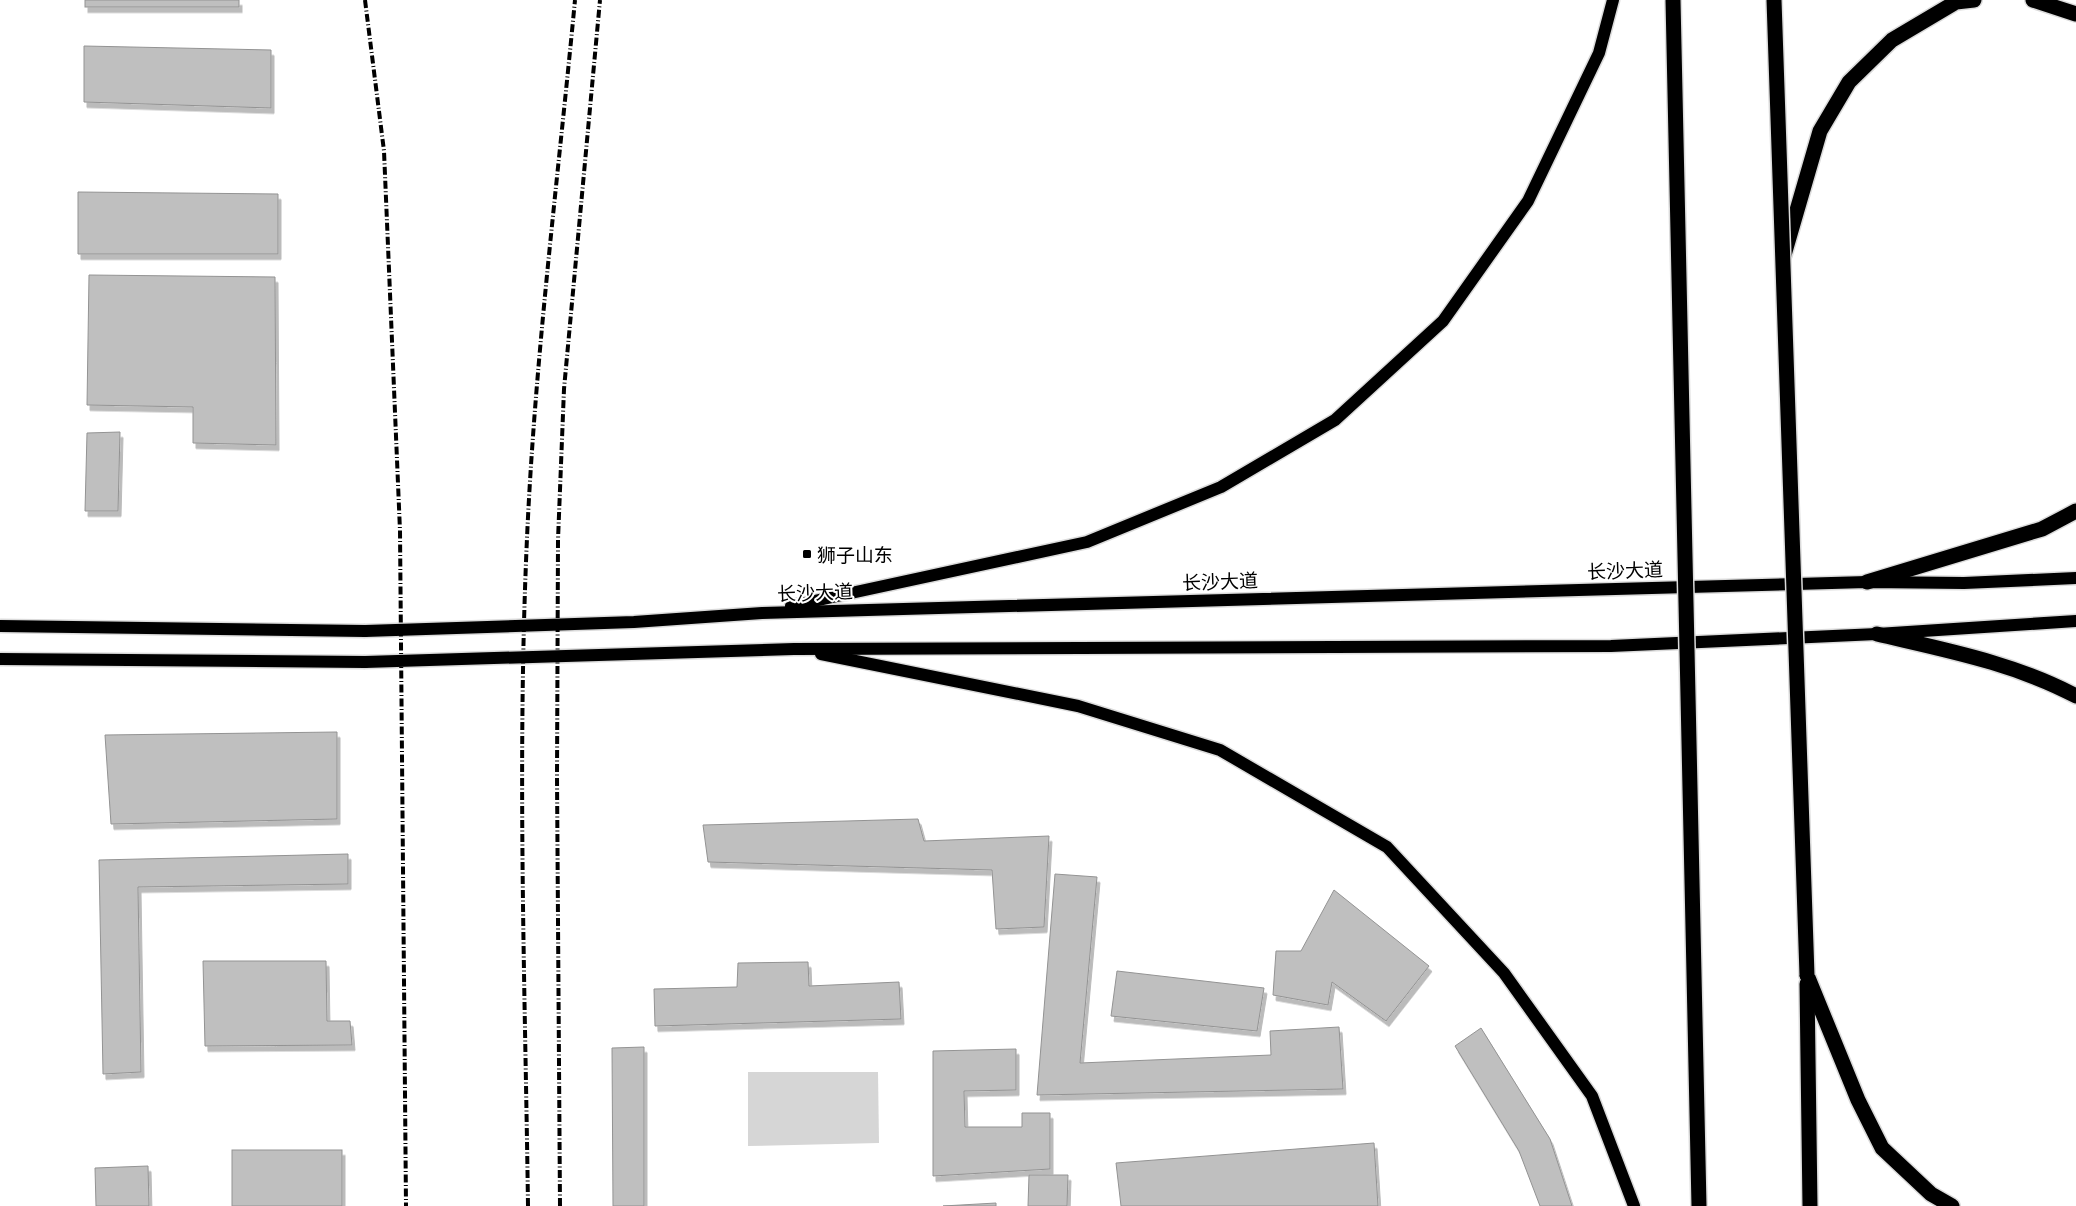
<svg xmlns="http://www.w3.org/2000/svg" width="2076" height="1206" viewBox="0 0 2076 1206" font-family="'Exo 2','Noto Sans SC',sans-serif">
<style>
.green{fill:#d6d6d6}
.building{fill:#bfbfbf;stroke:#939393;filter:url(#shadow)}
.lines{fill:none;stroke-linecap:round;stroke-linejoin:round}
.primary-casing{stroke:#dbdbdb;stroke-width:15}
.highway-casing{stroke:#dbdbdb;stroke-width:18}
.primary{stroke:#000;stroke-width:12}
.highway{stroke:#000;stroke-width:15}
.rail{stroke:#000;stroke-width:4;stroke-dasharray:8 2.5 1 2.5;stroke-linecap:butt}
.primary-bridge-casing{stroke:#dbdbdb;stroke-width:15;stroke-linecap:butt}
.highway-bridge-casing{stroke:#dbdbdb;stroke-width:18;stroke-linecap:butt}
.primary-bridge{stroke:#000;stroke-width:12}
.highway-bridge{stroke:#000;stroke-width:15}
.poi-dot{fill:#000;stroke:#fff;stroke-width:2}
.labels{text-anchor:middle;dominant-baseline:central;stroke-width:4;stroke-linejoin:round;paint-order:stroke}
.poi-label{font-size:19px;fill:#000;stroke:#fff;text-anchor:start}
.street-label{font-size:19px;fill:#000;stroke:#fff}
</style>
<defs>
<filter id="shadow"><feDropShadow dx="3" dy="5.5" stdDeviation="0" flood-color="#0004"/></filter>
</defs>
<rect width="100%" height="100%" fill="#fff"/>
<polygon class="green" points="748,1072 878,1072 879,1143 748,1146"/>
<g class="building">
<rect x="85" y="0" width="154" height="7"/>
<polygon points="84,46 271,50 271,108 84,102"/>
<polygon points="78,192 278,194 278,254 78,254"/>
<polygon points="89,275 275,277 276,445 193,443 193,407 87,405"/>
<polygon points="120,432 118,511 85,511 87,433"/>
<polygon points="337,732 337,819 111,824 105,735"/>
<polygon points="918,819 924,841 1049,836 1044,927 996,929 992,870 708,862 703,825"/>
<polygon points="348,854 348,884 138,887 141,1072 103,1074 99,860"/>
<polygon points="1055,874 1097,877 1080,1063 1271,1055 1270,1031 1339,1027 1343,1089 1037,1095"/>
<polygon points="1334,890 1429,966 1386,1021 1332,982 1328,1005 1273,995 1276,951 1301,951"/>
<polygon points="203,961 326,961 327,1021 350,1021 352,1045 205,1046"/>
<polygon points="808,962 809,986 899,982 901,1019 655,1026 654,989 737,987 738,963"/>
<polygon points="1117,971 1264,988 1257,1031 1111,1016"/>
<polygon points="1481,1028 1550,1139 1572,1206 1540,1206 1519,1151 1455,1046"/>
<polygon points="644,1047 644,1206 613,1206 612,1048"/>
<polygon points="1016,1049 1016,1090 964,1091 965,1127 1022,1127 1022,1113 1050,1113 1050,1169 933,1176 933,1051"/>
<polygon points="1374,1143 1378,1206 1121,1206 1116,1163"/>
<rect x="232" y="1150" width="110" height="56"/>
<polygon points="148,1166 149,1206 96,1206 95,1168"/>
<polygon points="1029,1175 1068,1175 1067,1206 1028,1206"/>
<polygon points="996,1203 996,1206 943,1206"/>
</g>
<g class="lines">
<g class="primary-casing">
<g id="primary">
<polyline points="791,606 1087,542 1221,487 1335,420 1443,321 1528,201 1599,53 1613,0"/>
<polyline points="365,631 634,622 762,613 1867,582 1964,583 2076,578"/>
<polyline points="821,654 1078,706 1220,750 1387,847 1504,973 1592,1096 1634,1206"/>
<polyline points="365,662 794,649 1611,646 1877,634 2076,621"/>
</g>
</g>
<g class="highway-casing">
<g id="highway">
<polyline points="2033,0 2076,14"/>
<polyline points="1784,255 1820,131 1849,82 1892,40 1956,2 1974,0"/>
<polyline points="1867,582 2042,529 2076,511"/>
<path d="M 1877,634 C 1945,650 2014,663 2076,696"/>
<polyline points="1807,975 1858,1100 1882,1148 1931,1194 1952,1206"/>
<polyline points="1807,984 1810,1206"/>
</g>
</g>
<use href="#primary" class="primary"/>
<use href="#highway" class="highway"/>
<g class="rail">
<polyline points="365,0 384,151 400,531 406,1206"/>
<path d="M 528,1206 C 525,984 517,760 527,538 C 535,358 558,179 575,0"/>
<polyline points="560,1206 557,777 558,540 564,389 600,0"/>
</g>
<g class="primary-bridge-casing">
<g id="primary-bridge">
<polyline points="0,626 365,631"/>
<polyline points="0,659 365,662"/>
</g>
</g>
<g class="highway-bridge-casing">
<g id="highway-bridge">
<polyline points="1673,0 1699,1206"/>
<polyline points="1774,0 1807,975"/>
</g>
</g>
<use href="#primary-bridge" class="primary-bridge"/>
<use href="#highway-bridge" class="highway-bridge"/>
</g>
<rect class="poi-dot" x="802" y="549" width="10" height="10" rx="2.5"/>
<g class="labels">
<g class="poi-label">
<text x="817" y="554">狮子山东</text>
</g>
<g class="street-label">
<text transform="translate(1625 570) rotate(-2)">长沙大道</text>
<text transform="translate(1220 581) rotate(-2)">长沙大道</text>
<text transform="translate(815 592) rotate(-2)">长沙大道</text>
</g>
</g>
</svg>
